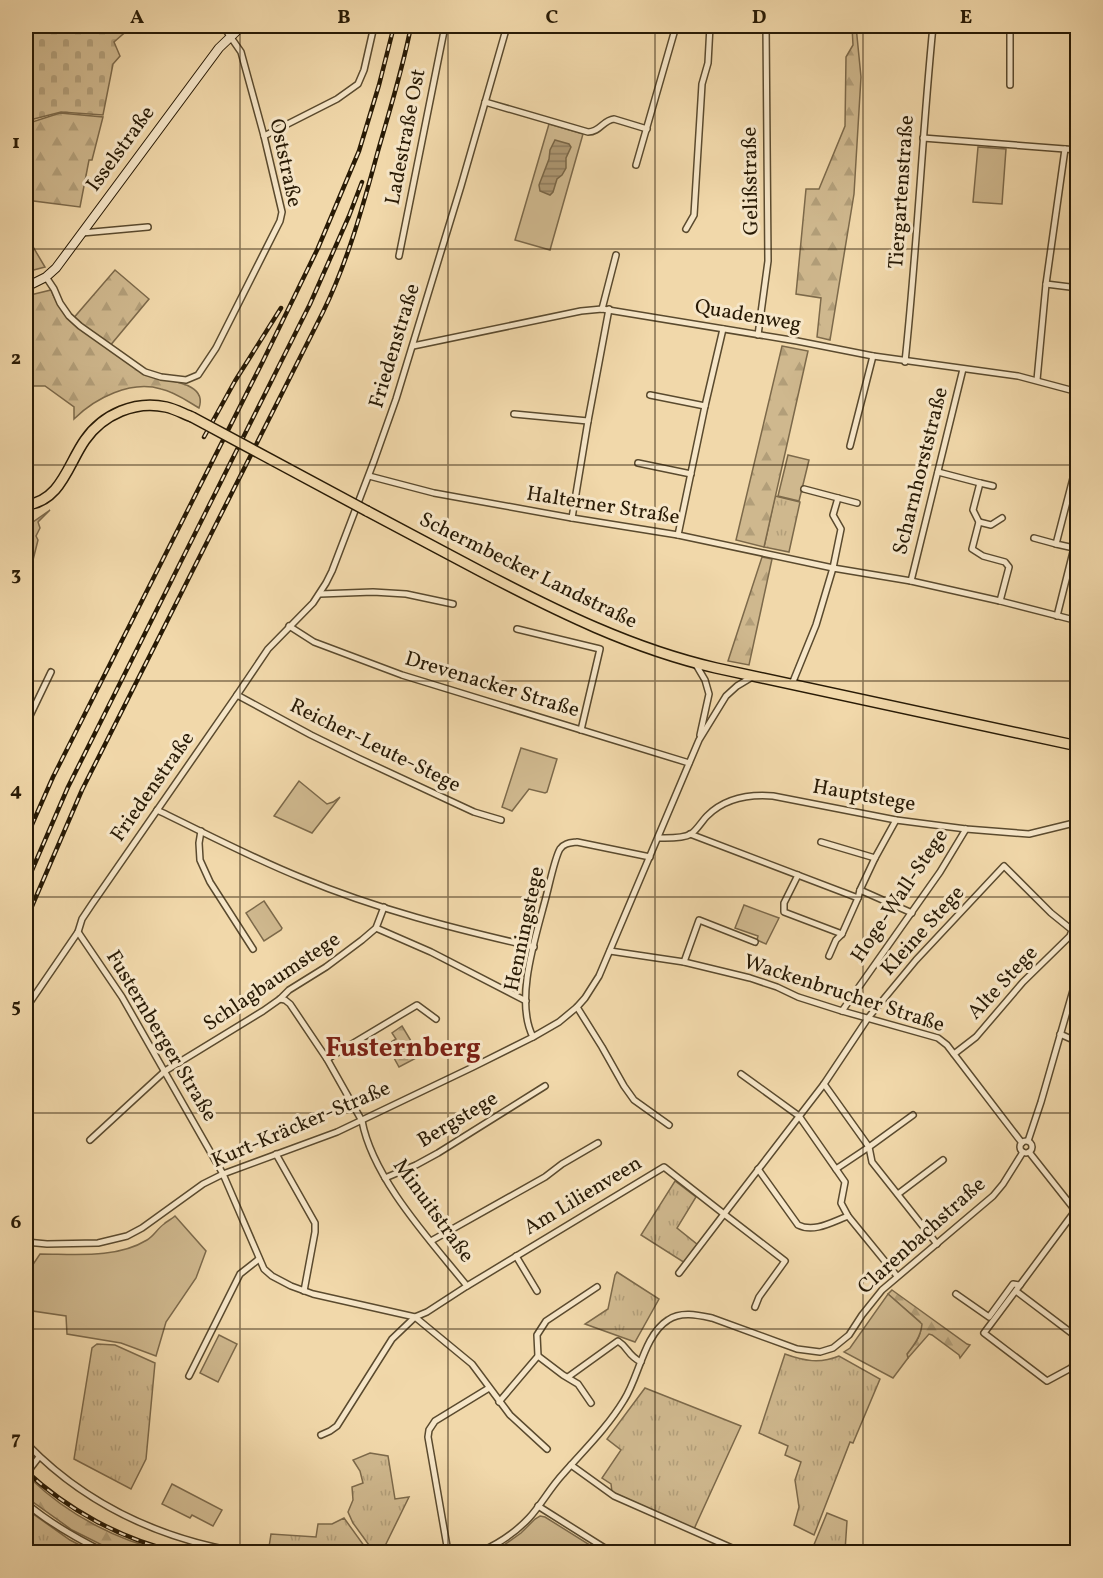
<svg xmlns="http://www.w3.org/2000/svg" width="1103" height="1578" viewBox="0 0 1103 1578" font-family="Vollkorn,serif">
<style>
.grass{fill:url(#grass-tufts);stroke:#7c694a;stroke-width:1.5}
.forest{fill:url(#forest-firs);stroke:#7c694a;stroke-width:1.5}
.cemetery{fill:url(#cemetery-stones);stroke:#7c694a;stroke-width:1.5}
.green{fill:#cfb88e;stroke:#7c694a;stroke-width:1.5}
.water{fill:url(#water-rules);stroke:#786546;stroke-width:1.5}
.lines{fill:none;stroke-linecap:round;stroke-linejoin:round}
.street-casing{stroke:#5a4a2e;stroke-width:8}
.secondary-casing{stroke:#281a05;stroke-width:10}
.primary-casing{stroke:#281a05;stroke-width:12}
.street{stroke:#f6e6c8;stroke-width:5}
.secondary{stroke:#f6e6c8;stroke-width:8}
.primary{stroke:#f1d8aa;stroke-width:9}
.rail-casing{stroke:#281a05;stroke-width:4.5}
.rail{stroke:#f6e6c8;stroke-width:2;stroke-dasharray:7;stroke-linecap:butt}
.primary-bridge-casing{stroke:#281a05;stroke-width:12;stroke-linecap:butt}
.primary-bridge{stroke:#f1d8aa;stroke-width:9}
.grid{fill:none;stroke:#281a05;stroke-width:1.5;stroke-opacity:0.55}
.labels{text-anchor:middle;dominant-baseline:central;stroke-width:6;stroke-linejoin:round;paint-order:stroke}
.street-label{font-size:21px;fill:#281a05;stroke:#f6e6c8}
.district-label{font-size:27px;font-weight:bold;fill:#7a1f14;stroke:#f6e6c8}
.neatline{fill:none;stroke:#281a05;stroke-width:2}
.grid-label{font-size:20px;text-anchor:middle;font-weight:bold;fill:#281a05}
</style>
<defs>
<pattern id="grass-tufts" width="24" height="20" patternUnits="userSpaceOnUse" patternTransform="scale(1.5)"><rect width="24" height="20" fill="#cfb88e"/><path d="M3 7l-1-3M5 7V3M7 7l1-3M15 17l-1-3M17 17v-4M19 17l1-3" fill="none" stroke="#b29e79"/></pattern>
<pattern id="forest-firs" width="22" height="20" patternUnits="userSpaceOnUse" patternTransform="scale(1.5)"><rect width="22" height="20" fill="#cfb88e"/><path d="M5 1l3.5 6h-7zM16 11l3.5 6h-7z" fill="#b29e79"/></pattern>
<pattern id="cemetery-stones" width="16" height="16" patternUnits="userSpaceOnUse" patternTransform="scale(1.5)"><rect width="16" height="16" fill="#cfb88e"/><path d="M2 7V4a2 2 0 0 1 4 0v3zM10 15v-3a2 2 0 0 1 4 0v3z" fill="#b29e79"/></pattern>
<pattern id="water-rules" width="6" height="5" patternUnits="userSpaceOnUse" patternTransform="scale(1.5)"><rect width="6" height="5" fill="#ad9772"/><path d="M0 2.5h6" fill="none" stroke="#8d7a5c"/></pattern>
</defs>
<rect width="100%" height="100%" fill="#f1d8aa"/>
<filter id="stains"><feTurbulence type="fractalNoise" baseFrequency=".00333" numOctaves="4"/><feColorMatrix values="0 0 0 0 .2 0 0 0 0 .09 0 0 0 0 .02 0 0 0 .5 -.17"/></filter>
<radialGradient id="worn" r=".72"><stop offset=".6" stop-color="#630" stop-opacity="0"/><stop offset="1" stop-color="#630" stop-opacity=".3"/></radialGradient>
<g class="grass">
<polygon points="775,496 800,502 789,552 764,547"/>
<polygon points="675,1181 696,1197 677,1228 698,1245 685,1263 641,1235"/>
<polygon points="617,1272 659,1299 635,1342 585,1324 608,1309 615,1275"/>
<polygon points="97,1344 115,1345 155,1363 146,1459 131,1489 74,1459 92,1348"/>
<path d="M 785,1354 C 804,1361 820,1364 839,1356 L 880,1379 L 853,1443 L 850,1442 L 814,1535 L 794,1525 L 799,1507 L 795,1480 L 801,1462 L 785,1455 L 788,1446 L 759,1433 Z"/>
<polygon points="645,1388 741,1426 694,1529 612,1492 611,1484 602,1478 621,1450 607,1439"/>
<polygon points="370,1453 388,1456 395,1499 409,1497 382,1552 374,1552 353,1523 348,1512 353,1500 352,1487 363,1483 360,1471 353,1460"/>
<polygon points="26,1509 70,1540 93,1552 26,1552"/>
<polygon points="827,1513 847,1521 845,1551 811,1552"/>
<polygon points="344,1518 365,1547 358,1552 269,1547 271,1534 316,1537 318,1524 332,1524"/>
</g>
<g class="forest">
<polygon points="852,26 856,26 861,77 854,194 830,340 817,337 821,298 796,294 806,189 819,189 845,126 846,57 853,45"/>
<polygon points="60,113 103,117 92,160 89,160 80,207 26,200 26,124"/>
<polygon points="26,235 45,267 26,272"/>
<path d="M 115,270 L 149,299 L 109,347 C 120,356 131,366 143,373 C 158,382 209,379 199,408 C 187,401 175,392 161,389 C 131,380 95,398 74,419 L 74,407 L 45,386 L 26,386 L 26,296 L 51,290 C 56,303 62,311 71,321 Z"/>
<polygon points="782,346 808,351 764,547 736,540"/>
<polygon points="50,510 38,522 40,528 36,536 38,540 26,588 26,527"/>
<polygon points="762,557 772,559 749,665 728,661"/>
<polygon points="402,1026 420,1056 399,1067 388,1047 392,1045 391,1042 396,1039 392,1033"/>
<path d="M 892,1290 L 967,1344 L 970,1345 L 960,1358 L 959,1355 L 932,1335 L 929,1334 L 908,1358 L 907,1354 C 914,1345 924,1334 920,1322 L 888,1294 Z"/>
<path d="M 31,1479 C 68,1515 117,1540 167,1552 L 116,1552 L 72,1530 L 26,1497 L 26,1485 Z"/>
</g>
<polygon class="cemetery" points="26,26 141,26 129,29 114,42 120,56 113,64 103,115 61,112 26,121"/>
<g class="green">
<polygon points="549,124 583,134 550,250 515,240"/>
<polygon points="978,147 1006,149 1002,204 973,202"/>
<polygon points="788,455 809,460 799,501 778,496"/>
<polygon points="521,748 557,759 547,792 545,793 529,789 512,811 502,807"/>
<polygon points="299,781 327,804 333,802 340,797 312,833 274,816"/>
<polygon points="264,901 282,928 281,930 264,941 246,913"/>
<polygon points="744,905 779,918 766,944 757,940 758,936 735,928"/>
<path d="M 175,1216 L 206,1251 L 196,1278 L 166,1322 L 156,1356 L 121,1343 L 67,1334 L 66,1316 L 26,1310 L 26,1272 L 32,1266 L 40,1254 C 74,1254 116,1259 147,1240 C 154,1236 157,1229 164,1224 C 167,1221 172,1219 175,1216 Z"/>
<path d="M 888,1294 L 922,1324 C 921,1336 914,1345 907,1354 L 908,1358 L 893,1378 L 844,1352 L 850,1348 Z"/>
<polygon points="219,1335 237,1344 218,1382 200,1373"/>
<polygon points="172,1484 222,1510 213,1526 192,1515 190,1518 162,1504"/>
<polygon points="540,1516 545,1517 601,1552 496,1552 497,1550 521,1533 535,1519"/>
</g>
<polygon class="water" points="555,140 569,144 571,147 566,158 566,168 562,175 557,179 553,192 550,195 540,191 539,185 549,159 550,150"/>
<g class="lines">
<g class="street-casing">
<g id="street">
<polyline points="1010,26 1010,85"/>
<path d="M 485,102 L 588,132 C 600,132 603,120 614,119 L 647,129"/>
<polyline points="264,136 337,99 358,84 364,70 374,26"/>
<polyline points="923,138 1078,150"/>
<polyline points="636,165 676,26"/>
<polyline points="686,229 694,215 702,84 708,63 710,26"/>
<polyline points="82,233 148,227"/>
<polyline points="399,256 445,26"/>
<polyline points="46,277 54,289 60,303 69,316 80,326 145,372 161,377 186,380 198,375 216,348 280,221 282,212 264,136 241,52 223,26"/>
<polyline points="1046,284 1078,288"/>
<polyline points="602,309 616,255"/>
<polyline points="758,335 768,261 766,26"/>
<polyline points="413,346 581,311 602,309 797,341 873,356 1018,376 1078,392"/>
<path d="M 905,362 C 917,250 922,137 933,26"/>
<polyline points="1037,380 1046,284 1065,149"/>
<polyline points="650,395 705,406"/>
<polyline points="514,414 588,421"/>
<polyline points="850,446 873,356"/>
<polyline points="638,463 691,474"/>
<polyline points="938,472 980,483 973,510 979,522 972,549 983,556 1005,562 1009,567 1000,601"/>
<polyline points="369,476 434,493 572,518 678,535 833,568 911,581 1000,601 1078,621"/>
<polyline points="980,483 993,486"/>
<polyline points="838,498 857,503"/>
<polyline points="572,518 588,421 609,309"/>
<polyline points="979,522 991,525 1002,518"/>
<polyline points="678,535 705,406 723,329"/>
<polyline points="1034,538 1056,544"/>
<polyline points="911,581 963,369"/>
<polyline points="320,594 373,592 406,594 453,604"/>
<polyline points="1057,616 1074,548 1056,544 1078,459"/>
<polyline points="289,626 314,642 402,675 689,763"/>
<polyline points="517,629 600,649 581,730"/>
<polyline points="695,663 705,680 709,694 700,735"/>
<polyline points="792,684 816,625 833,568 841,529 833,515 838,498 804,489"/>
<polyline points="237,695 311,735 358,758 474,812 501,820"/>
<polyline points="26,724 51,672"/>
<path d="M 157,810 C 205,833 252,858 302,878 C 376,909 455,929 534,947"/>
<polyline points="201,831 199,843 200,860 210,882 253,949"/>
<polyline points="690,834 858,898"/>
<path d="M 658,838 C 667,838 682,839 691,834 C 697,830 702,821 707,816 C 725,798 748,794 773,796 L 896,820 L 966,829 L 1029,834 L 1078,822"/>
<polyline points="821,842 875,858"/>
<polyline points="798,875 784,903 784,912 842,934"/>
<polyline points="860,890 912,913"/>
<polyline points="376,928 431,952 526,1001"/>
<polyline points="78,932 122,997 223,1174 264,1269 272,1276 291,1286 313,1294 415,1317 472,1364 510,1415 547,1449"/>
<polyline points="610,951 684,962 750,978 777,987 798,997 842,1011 938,1038 947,1045 1022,1143"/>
<polyline points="829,956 836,940 842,934 858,898 860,890 875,858 896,820"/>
<polyline points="684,962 699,920 755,942"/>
<path d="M 280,999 L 285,1000 L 290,1004 L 327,1059 L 362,1121 C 373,1179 430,1240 467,1286"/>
<polyline points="577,1007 602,1047 624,1086 634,1100 669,1125"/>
<polyline points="26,1008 78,932 82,919 92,904 237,695 268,649 313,603 326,583 332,571 374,461 396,399 461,186 507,26"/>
<polyline points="842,1011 940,872 966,829"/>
<polyline points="1060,1034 1078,1042"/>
<path d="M 533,1037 C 514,1000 536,936 546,897 C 549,886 555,857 560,849 C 564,843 570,843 577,842 L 650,857"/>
<polyline points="327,1059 417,1005 436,1019"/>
<polyline points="741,1074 799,1116 845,1182 841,1203 848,1216 897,1276"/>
<polyline points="824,1084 869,1147 836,1169"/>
<polyline points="913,1115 869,1147 872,1162 937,1244"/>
<polyline points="90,1140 165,1071 263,1011 280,999 289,990 326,967 362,940 376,928 384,907"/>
<polyline points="1028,1141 1041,1102 1078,973"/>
<circle cx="1026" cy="1147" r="6"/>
<polyline points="1029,1152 1078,1214"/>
<polyline points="276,1154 315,1223 315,1232 304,1291"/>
<path d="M 758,1169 L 798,1225 C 814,1233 832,1222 848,1216"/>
<polyline points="385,1178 416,1165 438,1153 545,1086"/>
<polyline points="898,1194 943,1160"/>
<polyline points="431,1241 545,1177 562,1164 598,1143"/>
<polyline points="26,1242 47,1244 98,1243 127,1236 142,1228 203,1184 223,1174 337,1132 473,1067 533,1037 559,1022 577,1007 585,998 599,976 699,740 726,696 737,686 752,677"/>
<polyline points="516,1256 537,1291"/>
<polyline points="679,1273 724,1214 785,1261 759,1297 755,1307"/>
<polyline points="1020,1285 984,1333 1047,1381 1071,1368 1078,1360"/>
<polyline points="1016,1291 1078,1338"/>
<polyline points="956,1294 989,1317 1013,1284 1020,1285 1075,1211"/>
<polyline points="538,1356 563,1375 578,1384 591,1403"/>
<polyline points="189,1376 240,1274 259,1259"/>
<path d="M 568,1377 L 618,1341 C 629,1348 627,1355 641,1362"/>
<polyline points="499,1402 538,1356 537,1335 546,1321 597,1287"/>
<polyline points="321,1435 330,1431 337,1426 392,1339 415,1317 427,1312 467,1286 664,1167 724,1214 824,1084 868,1018 916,960 1004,866 1051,913 1072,930 1070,936 1023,982 976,1037 954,1054"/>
<path d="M 26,1443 C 78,1497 141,1530 214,1547 C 230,1551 248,1551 265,1552"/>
<polyline points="571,1465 614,1496 741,1552"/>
<polyline points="26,1474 39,1457"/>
<path d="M 26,1503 C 49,1523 76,1538 104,1552"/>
<polyline points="538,1506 611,1552"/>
<polyline points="448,1552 428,1437 429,1430 435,1421 489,1388"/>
<path d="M 480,1552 C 498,1544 515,1533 529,1518 C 541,1505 550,1488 563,1474 C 584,1450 607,1428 624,1400 C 639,1377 644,1335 668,1320 C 681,1311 698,1315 712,1318 L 797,1349 L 820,1352 L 833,1348 L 849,1335 L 862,1315 L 882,1290 L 993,1196 L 1003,1184 L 1023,1152"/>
</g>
</g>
<g class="secondary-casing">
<polyline id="secondary" points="26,287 46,277 56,268 219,48 242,26"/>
</g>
<g class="primary-casing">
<g id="primary">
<path d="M 26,505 C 61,501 68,464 85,440 C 103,414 136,400 166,407 C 175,409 184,414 192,417"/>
<path d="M 367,511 C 405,531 443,551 480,571 C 556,611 633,649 716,668 L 1078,746"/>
</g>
</g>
<use href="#street" class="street"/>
<use href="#secondary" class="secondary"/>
<use href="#primary" class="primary"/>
<g class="rail-casing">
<g id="rail">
<polyline points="204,437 235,381 281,308"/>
<polyline points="26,838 53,777 263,361 318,248 359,151 379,85 394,26"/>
<polyline points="26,884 68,787 310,304 349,216 362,182"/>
<path d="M 26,920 L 82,790 L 323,312 C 348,261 363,206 378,151 C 390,109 403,68 411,26"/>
<path d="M 26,1471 C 68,1510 121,1539 177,1552"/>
</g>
</g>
<use href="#rail" class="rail"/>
<g class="primary-bridge-casing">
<polyline id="primary-bridge" points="192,417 367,511"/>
</g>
<use href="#primary-bridge" class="primary-bridge"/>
</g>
<path class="grid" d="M 240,26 L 240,1552M 448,26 L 448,1552M 655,26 L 655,1552M 863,26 L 863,1552M 26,249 L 1078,249M 26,465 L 1078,465M 26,681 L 1078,681M 26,897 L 1078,897M 26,1113 L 1078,1113M 26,1329 L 1078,1329"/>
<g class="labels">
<g class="street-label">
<text transform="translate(406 137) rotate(-79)">Ladestraße Ost</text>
<text transform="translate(121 149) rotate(-54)">Isselstraße</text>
<text transform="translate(285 163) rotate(78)">Oststraße</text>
<text transform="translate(751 181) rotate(-91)">Gelißstraße</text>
<text transform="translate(902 192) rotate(-86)">Tiergartenstraße</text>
<text transform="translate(748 316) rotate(10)">Quadenweg</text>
<text transform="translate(395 346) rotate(-73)">Friedenstraße</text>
<text transform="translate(921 471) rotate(-76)">Scharnhorststraße</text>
<text transform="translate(603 506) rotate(9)">Halterner Straße</text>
<text transform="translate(528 571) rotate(26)">Schermbecker Landstraße</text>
<text transform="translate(492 685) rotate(17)">Drevenacker Straße</text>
<text transform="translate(375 746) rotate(26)">Reicher-Leute-Stege</text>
<text transform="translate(153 787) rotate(-55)">Friedenstraße</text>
<text transform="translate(864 796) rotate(10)">Hauptstege</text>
<text transform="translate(900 896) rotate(-56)">Hoge-Wall-Stege</text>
<text transform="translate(525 929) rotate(-78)">Henningstege</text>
<text transform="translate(923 931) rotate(-48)">Kleine Stege</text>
<text transform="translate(272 982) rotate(-34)">Schlagbaumstege</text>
<text transform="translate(1003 983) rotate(-47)">Alte Stege</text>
<text transform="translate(844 994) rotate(18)">Wackenbrucher Straße</text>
<text transform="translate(161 1036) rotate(59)">Fusternberger Straße</text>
<text transform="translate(458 1120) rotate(-31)">Bergstege</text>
<text transform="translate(301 1125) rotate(-23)">Kurt-Kräcker-Straße</text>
<text transform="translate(583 1196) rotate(-31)">Am Lilienveen</text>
<text transform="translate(433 1211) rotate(54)">Minuitstraße</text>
<text transform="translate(922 1236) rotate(-42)">Clarenbachstraße</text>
</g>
<g class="district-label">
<text x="403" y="1049">Fusternberg</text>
</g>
</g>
<rect width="1103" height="1578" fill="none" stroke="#f1d8aa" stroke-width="66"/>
<rect x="33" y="33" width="1037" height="1512" class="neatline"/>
<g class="grid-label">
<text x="137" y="23">A</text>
<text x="344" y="23">B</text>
<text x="552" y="23">C</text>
<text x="759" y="23">D</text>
<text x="966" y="23">E</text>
<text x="16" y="148">1</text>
<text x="16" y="364">2</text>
<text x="16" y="580">3</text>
<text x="16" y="796">4</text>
<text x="16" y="1012">5</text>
<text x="16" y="1228">6</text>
<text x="16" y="1444">7</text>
</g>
<rect width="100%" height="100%" filter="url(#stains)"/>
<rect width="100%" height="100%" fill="url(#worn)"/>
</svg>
